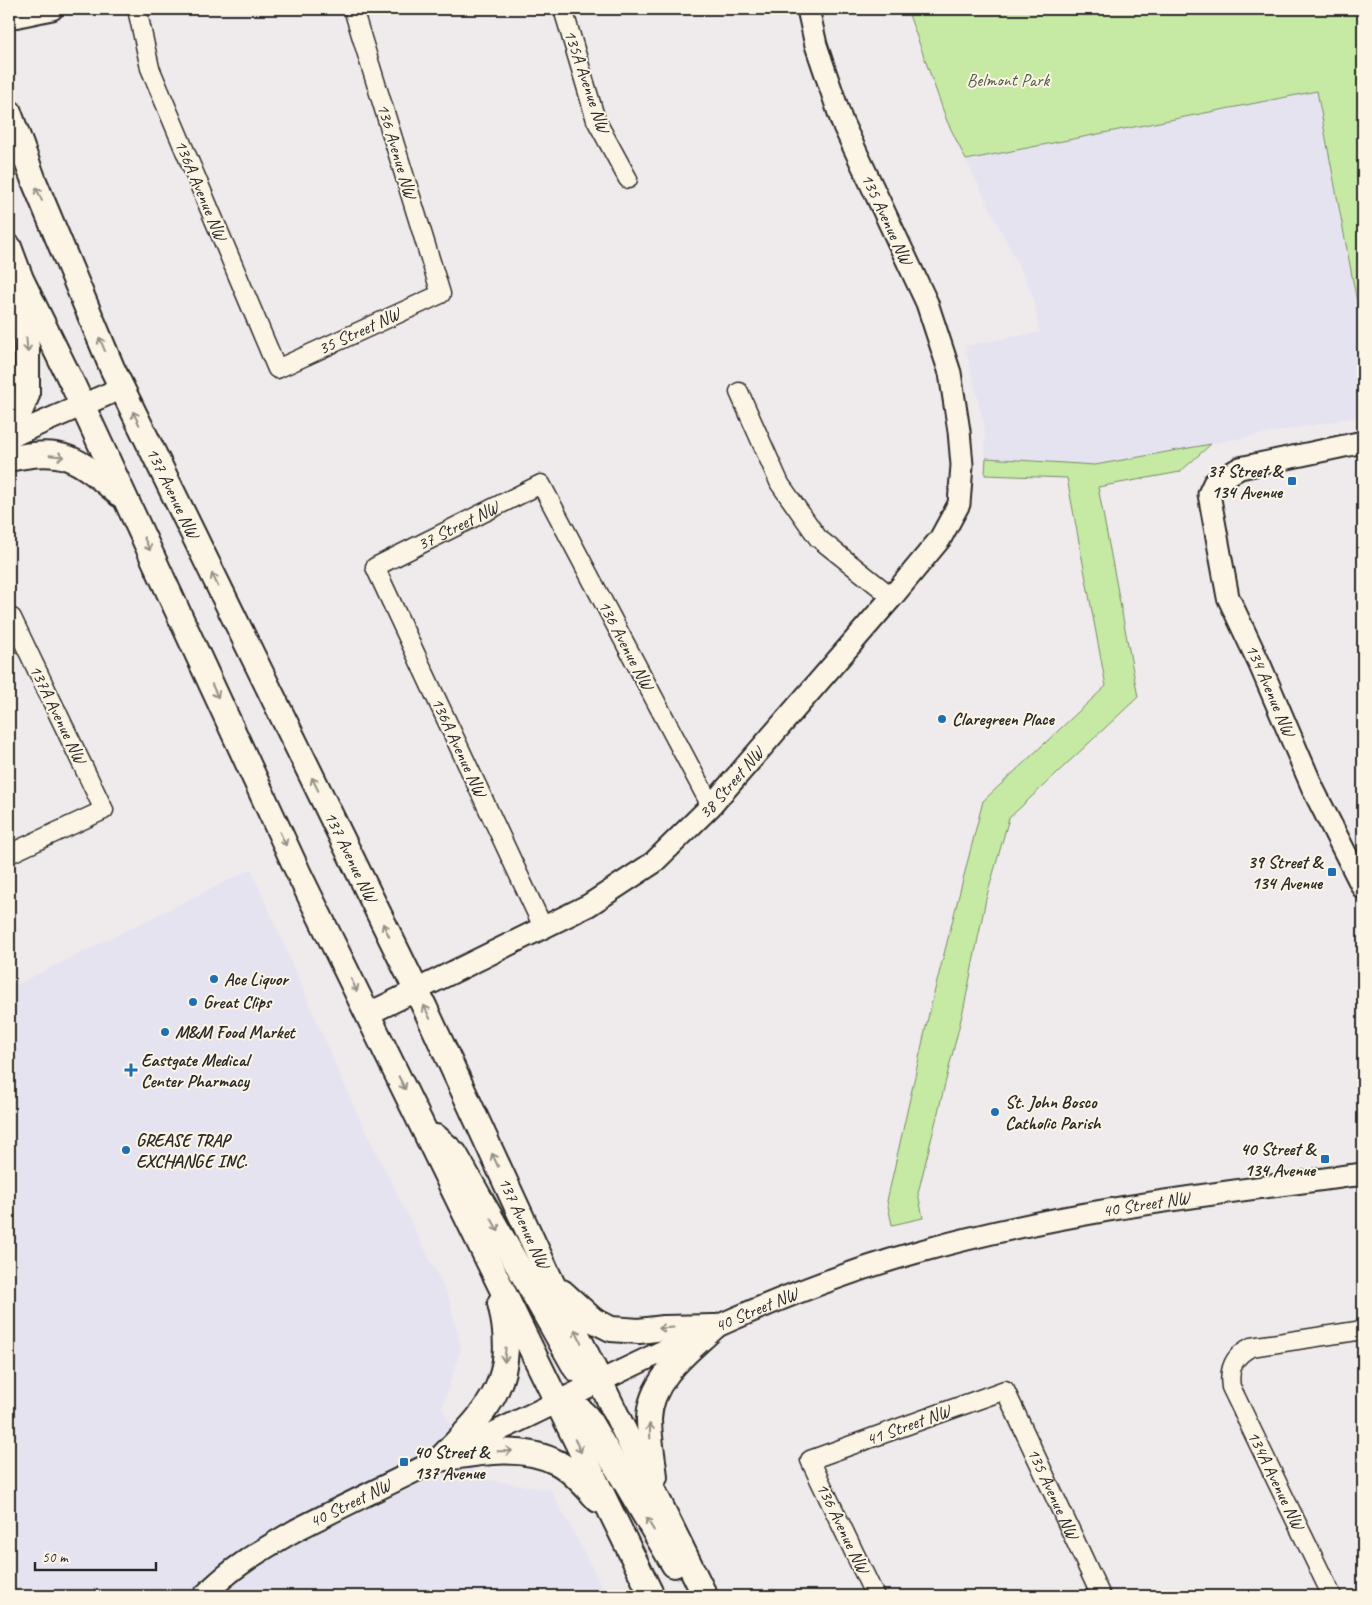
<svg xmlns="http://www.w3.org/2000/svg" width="1372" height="1605" viewBox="0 0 1372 1605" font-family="Caveat,sans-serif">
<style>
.built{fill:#e6e3f0}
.green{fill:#c6eaa4;stroke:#788a68}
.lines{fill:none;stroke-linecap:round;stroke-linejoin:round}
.minor-casing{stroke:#2b2b2b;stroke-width:21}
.tertiary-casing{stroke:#2b2b2b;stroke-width:25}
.secondary-casing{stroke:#2b2b2b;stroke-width:28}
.minor{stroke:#fcf5e5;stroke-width:18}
.tertiary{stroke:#fcf5e5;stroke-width:21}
.secondary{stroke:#fcf5e5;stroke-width:24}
.oneway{stroke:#949088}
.poi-dot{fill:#1f6fb2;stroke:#fcf5e5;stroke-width:2}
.labels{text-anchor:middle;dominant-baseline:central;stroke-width:4;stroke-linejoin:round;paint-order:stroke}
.park-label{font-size:18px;fill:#525b49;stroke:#fcf5e5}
.street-label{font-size:18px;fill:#2b2b2b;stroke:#fcf5e5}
.poi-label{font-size:18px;font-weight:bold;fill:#2b2b2b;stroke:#fcf5e5;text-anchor:start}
</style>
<rect width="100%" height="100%" fill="#efeaec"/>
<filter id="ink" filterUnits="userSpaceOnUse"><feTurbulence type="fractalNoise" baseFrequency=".02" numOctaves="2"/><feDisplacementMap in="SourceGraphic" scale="10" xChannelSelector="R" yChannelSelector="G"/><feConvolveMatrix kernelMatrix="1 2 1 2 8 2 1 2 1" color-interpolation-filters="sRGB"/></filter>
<g filter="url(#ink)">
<g class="built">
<polygon points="1317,91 1363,334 1363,416 1095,465 986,458 984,425 965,346 1039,332 1033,295 966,160"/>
<polygon points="251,869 355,1109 449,1298 461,1348 442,1408 478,1478 551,1490 607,1596 21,1596 9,1589 9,988"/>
</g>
<g class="green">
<polygon points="907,9 1363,9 1363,334 1317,91 966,160 947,121"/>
<polygon points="1211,444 1180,472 1098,487 1138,697 1009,818 986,899 964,1007 918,1193 923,1218 892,1225 887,1201 930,1009 983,801 1106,686 1067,478 985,475 986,458 1095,465"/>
</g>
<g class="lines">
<g class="minor-casing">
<g id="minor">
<polyline points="137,9 150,68 277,369 441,294 353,9"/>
<polyline points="563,9 596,120 628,179"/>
<polyline points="739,392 780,484 818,538 892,597"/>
<polyline points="9,618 12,618 104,810 9,854"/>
<path id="s1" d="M 543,927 L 375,567 L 541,484 L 711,806"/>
<path id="s2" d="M 875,1596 L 810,1460 L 1005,1390 L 1101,1596"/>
<path d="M 1332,1596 L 1231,1387 C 1228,1368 1234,1356 1251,1347 L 1363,1330"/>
</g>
</g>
<g class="tertiary-casing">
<g id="tertiary">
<polyline points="9,18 52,9"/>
<polyline points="9,437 122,388"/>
<path id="s3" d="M 1363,442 L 1240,468 L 1214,483 L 1209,494 L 1228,597 L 1260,665 L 1314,791 L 1363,888"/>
<path id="s4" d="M 368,1014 L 589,905 L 653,863 L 711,806 L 892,597 L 940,539 L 959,504 L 962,465 L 959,431 L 950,373 L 927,303 L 842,122 L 816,45 L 808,9"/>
<path id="s5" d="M 204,1596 C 230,1568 263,1549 296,1530 C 379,1488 463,1448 547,1407 C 666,1349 786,1289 914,1253 C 1061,1211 1212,1194 1363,1174"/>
</g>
</g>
<g class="secondary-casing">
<g id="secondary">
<path id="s6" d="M 9,112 L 34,181 L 112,368 L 425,1008 L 552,1283 L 705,1596"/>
<polyline points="9,247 21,279 73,385 299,874 652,1596"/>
<polyline points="10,436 27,395 27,348 22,291"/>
<path d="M 9,459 C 65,447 77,458 119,494"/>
<polyline points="436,1137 455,1154 576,1369 599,1380"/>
<polyline points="562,1292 593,1320 611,1329 639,1331 664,1328 714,1327"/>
<polyline points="557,1402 578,1408 587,1417 674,1565"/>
<path d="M 440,1459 C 490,1408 519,1381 500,1303"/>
<path d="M 440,1459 C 478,1453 522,1444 558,1463 C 573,1471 587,1488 598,1500"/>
<path d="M 655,1477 C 653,1458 649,1439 649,1419 C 650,1379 688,1352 714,1327"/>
</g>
</g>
<use href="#minor" class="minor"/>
<use href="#tertiary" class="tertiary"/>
<use href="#secondary" class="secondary"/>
</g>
<defs><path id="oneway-shaft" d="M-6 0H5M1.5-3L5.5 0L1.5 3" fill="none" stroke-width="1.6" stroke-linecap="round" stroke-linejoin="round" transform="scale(1.25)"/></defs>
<g class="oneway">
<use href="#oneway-shaft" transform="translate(39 194) rotate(-113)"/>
<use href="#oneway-shaft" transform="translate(102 344) rotate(-113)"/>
<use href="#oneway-shaft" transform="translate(27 345) rotate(85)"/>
<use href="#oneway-shaft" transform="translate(136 418) rotate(-116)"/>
<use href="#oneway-shaft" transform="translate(57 456) rotate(5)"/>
<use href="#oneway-shaft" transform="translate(147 544) rotate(65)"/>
<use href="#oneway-shaft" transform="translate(215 580) rotate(-116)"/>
<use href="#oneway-shaft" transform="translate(215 691) rotate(65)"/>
<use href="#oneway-shaft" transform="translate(315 784) rotate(-116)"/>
<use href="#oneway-shaft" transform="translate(283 839) rotate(65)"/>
<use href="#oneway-shaft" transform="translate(386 930) rotate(-116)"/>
<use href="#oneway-shaft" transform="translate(354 985) rotate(64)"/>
<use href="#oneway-shaft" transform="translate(427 1012) rotate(-115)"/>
<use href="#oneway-shaft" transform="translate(402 1083) rotate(63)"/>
<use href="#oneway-shaft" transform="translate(495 1160) rotate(-115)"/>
<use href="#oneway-shaft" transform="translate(495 1225) rotate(61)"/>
<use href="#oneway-shaft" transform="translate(666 1328) rotate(176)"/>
<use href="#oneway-shaft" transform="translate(578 1336) rotate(-116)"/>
<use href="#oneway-shaft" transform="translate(505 1355) rotate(94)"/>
<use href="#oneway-shaft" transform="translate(650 1431) rotate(-92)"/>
<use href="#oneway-shaft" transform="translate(578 1446) rotate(64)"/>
<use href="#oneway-shaft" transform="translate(505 1451) rotate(-1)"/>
<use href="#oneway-shaft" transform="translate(650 1524) rotate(-121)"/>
</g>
</g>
<g class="poi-dot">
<rect x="1287" y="476" width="10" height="10" rx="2.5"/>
<circle cx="942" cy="719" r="5"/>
<rect x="1327" y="867" width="10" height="10" rx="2.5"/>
<circle cx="214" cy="979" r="5"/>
<circle cx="193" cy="1002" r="5"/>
<circle cx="165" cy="1032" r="5"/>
<path d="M128.5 1062.5h5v5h5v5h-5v5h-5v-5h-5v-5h5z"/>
<circle cx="995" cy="1112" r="5"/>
<circle cx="126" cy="1150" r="5"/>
<rect x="1320" y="1154" width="10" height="10" rx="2.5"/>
<rect x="399" y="1457" width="10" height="10" rx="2.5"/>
</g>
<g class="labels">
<g class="park-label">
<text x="1008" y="80">Belmont Park</text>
</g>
<g class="street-label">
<text transform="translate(587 81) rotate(71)">135A Avenue NW</text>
<text transform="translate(397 151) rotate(73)">136 Avenue NW</text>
<text transform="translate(201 190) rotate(67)">136A Avenue NW</text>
<text transform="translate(887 219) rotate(65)">135 Avenue NW</text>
<text transform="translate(359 331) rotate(-25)">35 Street NW</text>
<text stroke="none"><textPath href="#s6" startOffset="415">137 Avenue NW</textPath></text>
<text stroke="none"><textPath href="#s1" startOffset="490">37 Street NW</textPath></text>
<text transform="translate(626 645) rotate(62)">136 Avenue NW</text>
<text stroke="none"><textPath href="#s3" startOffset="375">134 Avenue NW</textPath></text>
<text transform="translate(58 714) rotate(64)">137A Avenue NW</text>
<text transform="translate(459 747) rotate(65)">136A Avenue NW</text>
<text stroke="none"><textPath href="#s4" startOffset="435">38 Street NW</textPath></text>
<text stroke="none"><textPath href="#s6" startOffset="820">137 Avenue NW</textPath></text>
<text stroke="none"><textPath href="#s5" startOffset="1029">40 Street NW</textPath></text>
<text stroke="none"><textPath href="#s6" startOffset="1225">137 Avenue NW</textPath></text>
<text stroke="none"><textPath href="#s5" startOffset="624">40 Street NW</textPath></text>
<text transform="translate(908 1425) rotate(-20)">41 Street NW</text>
<text transform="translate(1276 1480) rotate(64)">134A Avenue NW</text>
<text stroke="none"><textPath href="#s2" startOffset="472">135 Avenue NW</textPath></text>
<text stroke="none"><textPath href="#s5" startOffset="174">40 Street NW</textPath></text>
<text transform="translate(843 1528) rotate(64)">136 Avenue NW</text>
</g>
<g class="poi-label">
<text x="1282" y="471" text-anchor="end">37 Street &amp;<tspan x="1282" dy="21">134 Avenue</tspan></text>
<text x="952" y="719">Claregreen Place</text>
<text x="1322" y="862" text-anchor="end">39 Street &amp;<tspan x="1322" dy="21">134 Avenue</tspan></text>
<text x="224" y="979">Ace Liquor</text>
<text x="203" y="1002">Great Clips</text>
<text x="175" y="1032">M&amp;M Food Market</text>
<text x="141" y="1060">Eastgate Medical<tspan x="141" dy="21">Center Pharmacy</tspan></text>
<text x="1005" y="1102">St. John Bosco<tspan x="1005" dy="21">Catholic Parish</tspan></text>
<text x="136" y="1140">GREASE TRAP<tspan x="136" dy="21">EXCHANGE INC.</tspan></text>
<text x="1315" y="1149" text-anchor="end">40 Street &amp;<tspan x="1315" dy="21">134 Avenue</tspan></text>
<text x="414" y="1452">40 Street &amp;<tspan x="414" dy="21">137 Avenue</tspan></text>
</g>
</g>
<rect width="1372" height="1605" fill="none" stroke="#fcf5e5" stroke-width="30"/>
<rect x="15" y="15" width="1342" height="1575" fill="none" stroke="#2b2b2b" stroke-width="2" filter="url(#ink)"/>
<path d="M35 1562v8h121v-8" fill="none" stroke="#2b2b2b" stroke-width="2.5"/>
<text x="42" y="1562" font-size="15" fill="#2b2b2b" stroke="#fcf5e5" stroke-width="4" paint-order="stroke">50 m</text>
</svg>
